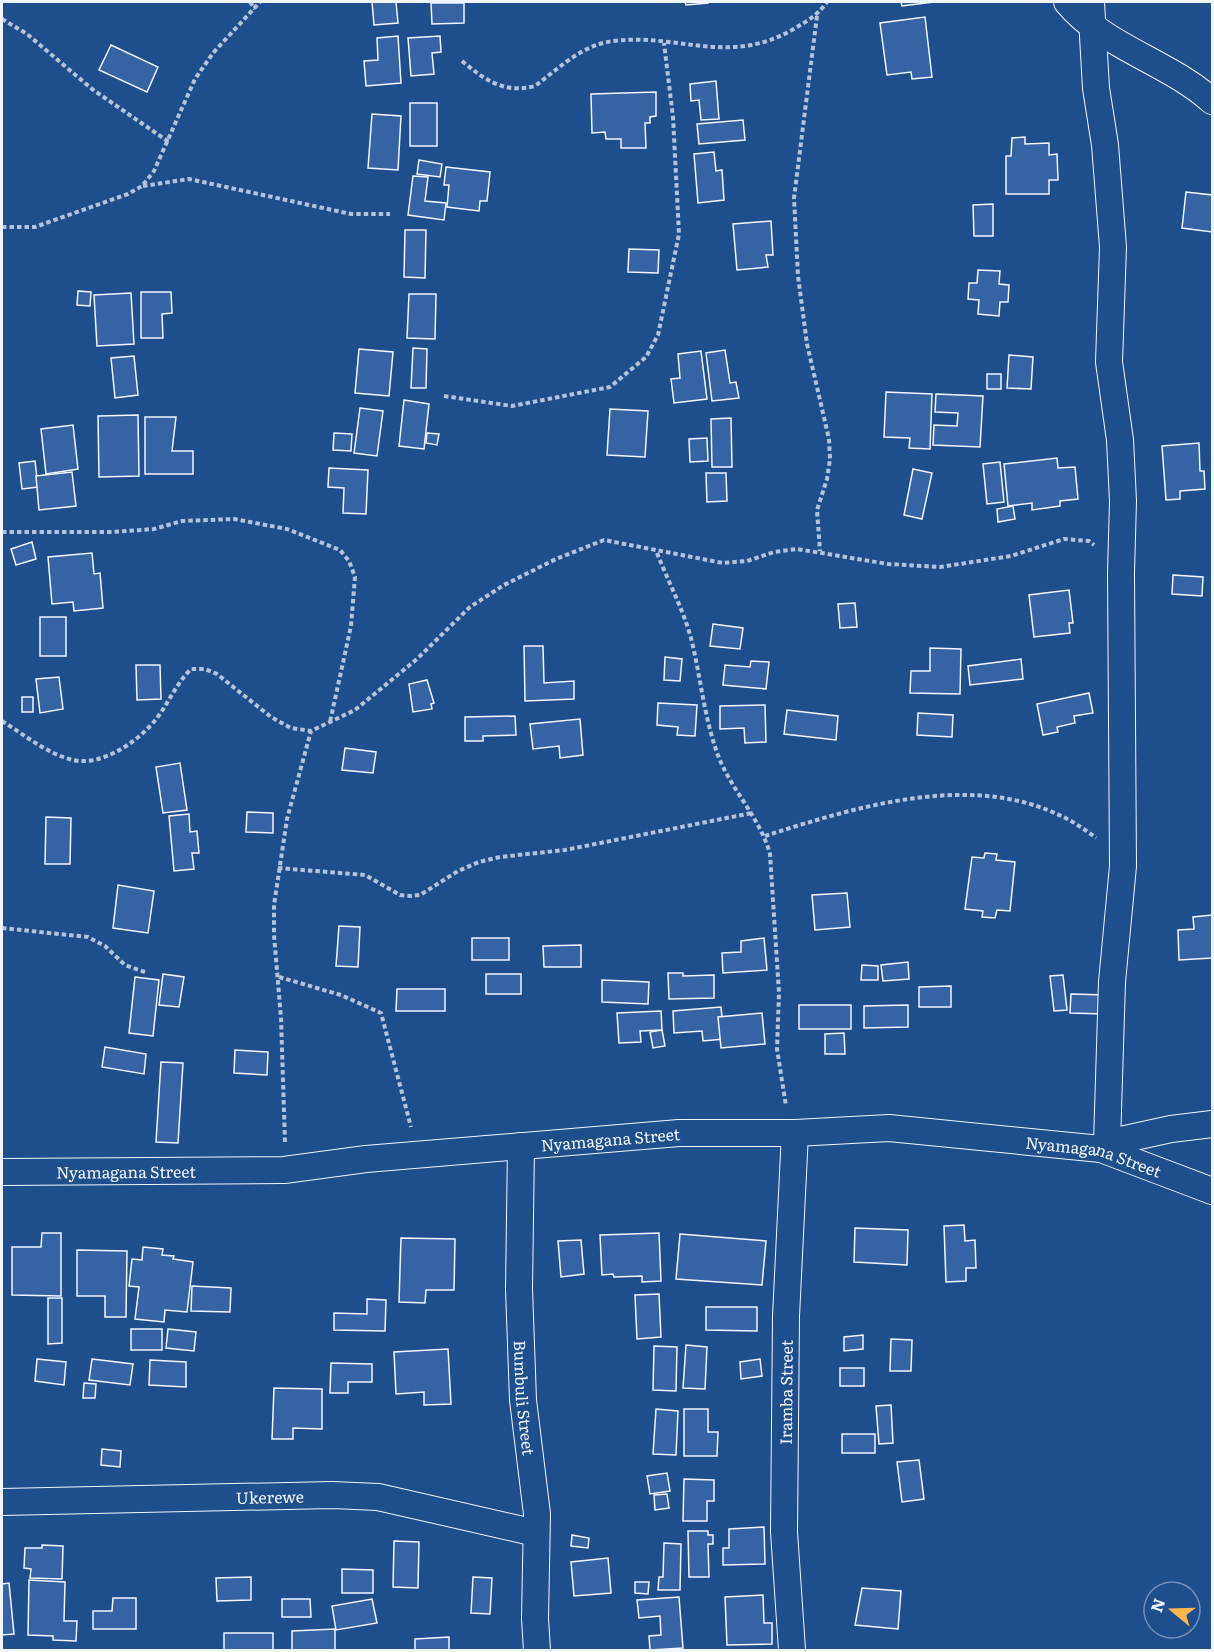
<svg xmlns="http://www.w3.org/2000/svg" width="1214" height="1652" viewBox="0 0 1214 1652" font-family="Literata,serif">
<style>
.building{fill:#3563a3;stroke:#f2f6ff;stroke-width:1.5}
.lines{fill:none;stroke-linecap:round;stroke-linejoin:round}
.minor-casing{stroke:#f2f6ff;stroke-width:28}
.path{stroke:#b3c4dc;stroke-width:4;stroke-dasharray:4.5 3;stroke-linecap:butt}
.minor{stroke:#1f4e8c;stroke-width:26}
.labels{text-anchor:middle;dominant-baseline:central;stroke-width:4.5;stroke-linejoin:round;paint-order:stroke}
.street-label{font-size:16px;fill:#f2f6ff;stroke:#1f4e8c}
</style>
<rect width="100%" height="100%" fill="#1f4e8c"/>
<g class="building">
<polygon points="363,2 396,2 398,23 374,25 372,2"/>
<polygon points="685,2 708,2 708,3 686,5"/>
<polygon points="901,2 934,2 902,6"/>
<polygon points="431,3 464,3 464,23 432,24"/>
<polygon points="925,17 932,77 912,79 911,72 887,75 880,23"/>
<polygon points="398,36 401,83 366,86 364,61 378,60 377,38"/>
<polygon points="440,36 441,52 432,53 434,74 411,76 408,38"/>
<polygon points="111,45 158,67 147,92 99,70"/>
<polygon points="716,81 719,119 701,120 699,100 691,101 690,84"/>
<polygon points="656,92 656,116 650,117 650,123 645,123 646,148 621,148 621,139 606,139 605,132 592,133 591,94"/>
<rect x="410" y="103" width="27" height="43"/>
<polygon points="372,114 401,116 398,170 368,168"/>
<polygon points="743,120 745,140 699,144 697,124"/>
<polygon points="1025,137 1025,144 1049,143 1049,155 1057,154 1058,180 1049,180 1049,194 1006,194 1006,156 1011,156 1012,138"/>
<polygon points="714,152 716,171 722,170 724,200 698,203 694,154"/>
<polygon points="419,160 442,164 440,177 417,174"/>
<polygon points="446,167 490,172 487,201 480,201 479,211 447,207 449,185 444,185"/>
<polygon points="413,176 428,177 425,201 446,203 444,220 408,215"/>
<polygon points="1186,192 1212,195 1212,232 1182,228"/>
<polygon points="993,204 993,236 974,236 973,205"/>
<polygon points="771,221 773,255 766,255 768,267 737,270 733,224"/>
<polygon points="405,230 426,230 425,278 404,277"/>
<polygon points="629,249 659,250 658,273 628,272"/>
<polygon points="978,270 1000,271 999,284 1009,285 1008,302 1000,302 999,316 978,314 979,300 968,299 969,283 977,283"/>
<polygon points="78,291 91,292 90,306 77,305"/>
<polygon points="141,292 171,292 172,313 162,314 163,338 141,338"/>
<polygon points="131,293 134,344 97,346 94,295"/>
<polygon points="409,294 436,294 435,339 407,338"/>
<polygon points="413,348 427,349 426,388 411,388"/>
<polygon points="359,349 393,352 389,396 355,393"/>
<polygon points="725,350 730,383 736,382 739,398 712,401 706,353"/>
<polygon points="701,351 707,399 674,403 671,379 680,378 678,354"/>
<polygon points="1009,355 1033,357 1031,389 1007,388"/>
<polygon points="134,356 138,395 115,398 111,358"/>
<rect x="987" y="374" width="14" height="15"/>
<polygon points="886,392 932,394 930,449 909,448 910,438 884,437"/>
<polygon points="936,394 983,396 980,447 933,445 934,425 957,426 958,413 935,412"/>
<polygon points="404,400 429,404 424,449 399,446"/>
<polygon points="360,408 383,411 377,456 354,453"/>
<polygon points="610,409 648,411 645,457 607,455"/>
<polygon points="138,415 139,476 99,477 98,416"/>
<polygon points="145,417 176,417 172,451 193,451 193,474 145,474"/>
<polygon points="731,418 732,467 712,467 711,419"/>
<polygon points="73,425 78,469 46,474 41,429"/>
<polygon points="334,433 352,434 351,451 333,450"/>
<polygon points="427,433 439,434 437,445 426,443"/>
<polygon points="707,438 708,461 690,462 689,439"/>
<polygon points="1199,443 1200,471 1204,471 1205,489 1180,491 1180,499 1166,500 1162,446"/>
<polygon points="1057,458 1058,468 1075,467 1078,499 1060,501 1060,506 1032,510 1032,503 1008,506 1004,464"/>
<polygon points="35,461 38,487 22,489 19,463"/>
<polygon points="1000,462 1004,502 987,504 983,464"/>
<polygon points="329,468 368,470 366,514 343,513 344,488 328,487"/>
<polygon points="913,469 932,473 922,519 904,515"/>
<polygon points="72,472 76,506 39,510 36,476"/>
<polygon points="706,473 726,473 727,501 707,502"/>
<polygon points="1013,506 1015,519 998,522 997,509"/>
<polygon points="32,542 36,559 16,565 11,549"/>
<polygon points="92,553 94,574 100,573 103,608 74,611 73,602 52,604 48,557"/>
<polygon points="1173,575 1203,577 1202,596 1172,594"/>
<polygon points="1069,590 1073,623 1069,623 1070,633 1034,637 1029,595"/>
<polygon points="855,603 857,627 840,628 838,604"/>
<rect x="40" y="617" width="26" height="39"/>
<polygon points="713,624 743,628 740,649 710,646"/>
<polygon points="524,646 543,646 544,683 574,681 574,699 525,701"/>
<polygon points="930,648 961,649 960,694 910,693 911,671 930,671"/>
<polygon points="665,657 682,659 680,681 664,680"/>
<polygon points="1021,659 1023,679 970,685 968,666"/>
<polygon points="751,661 769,662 766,689 723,685 725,665 750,667"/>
<polygon points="136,665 160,665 161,699 137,700"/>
<polygon points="59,677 63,709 40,713 36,679"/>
<polygon points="427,680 434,703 431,704 432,709 413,712 409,684"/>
<polygon points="1089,693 1093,713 1074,716 1075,723 1057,727 1058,732 1043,735 1037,704"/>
<rect x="22" y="697" width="11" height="15"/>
<polygon points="658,703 697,705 695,736 677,735 678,727 657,725"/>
<polygon points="765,705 766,742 745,743 744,728 720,729 720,706"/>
<polygon points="787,710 838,716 836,740 784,734"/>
<polygon points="918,713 953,715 952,737 917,735"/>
<polygon points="515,716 516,735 483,736 483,741 465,741 465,717"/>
<polygon points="580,719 583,755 560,758 559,746 533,749 530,724"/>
<polygon points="345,748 376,752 373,773 342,770"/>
<polygon points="180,763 187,810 163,813 156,767"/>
<polygon points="247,812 273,813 273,833 246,832"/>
<polygon points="189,814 190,832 197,831 199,853 192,853 194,869 174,871 169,816"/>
<polygon points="46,817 71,818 70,864 45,864"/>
<polygon points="985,853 997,854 996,860 1015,862 1010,911 997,910 995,918 982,917 983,911 965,909 972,857 984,858"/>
<polygon points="118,885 154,891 148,933 113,928"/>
<polygon points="847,893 850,927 815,930 812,895"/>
<polygon points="1212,915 1212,958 1179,960 1178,930 1194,929 1193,917"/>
<polygon points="339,926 360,927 358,967 336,966"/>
<rect x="472" y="938" width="37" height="22"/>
<polygon points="764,938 767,970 723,973 722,953 741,952 741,941"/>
<polygon points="581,945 581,967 544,967 543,946"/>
<polygon points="908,962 909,979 883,981 881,965"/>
<polygon points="862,965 878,966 878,980 861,980"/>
<polygon points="668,973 683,973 683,976 714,975 714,998 669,999"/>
<polygon points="163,974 184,977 179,1007 159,1005"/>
<rect x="486" y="974" width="35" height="20"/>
<polygon points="1063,975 1067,1010 1054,1011 1050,976"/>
<polygon points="135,977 159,980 153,1036 129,1033"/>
<polygon points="602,980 649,982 648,1004 602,1002"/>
<polygon points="951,986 951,1007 919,1007 919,987"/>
<polygon points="397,989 445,989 445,1011 396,1011"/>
<polygon points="1071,994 1106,995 1105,1014 1070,1013"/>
<rect x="799" y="1005" width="52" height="24"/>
<polygon points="908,1005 908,1027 864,1028 864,1006"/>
<polygon points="721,1007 724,1039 703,1041 702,1031 674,1033 673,1011"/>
<polygon points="661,1011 662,1030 640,1031 641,1042 619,1043 617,1013"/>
<polygon points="762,1013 765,1044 721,1048 718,1017"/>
<polygon points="662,1030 665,1046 653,1048 650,1032"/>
<polygon points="844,1033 845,1054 825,1054 825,1034"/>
<polygon points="105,1047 146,1054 144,1074 102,1067"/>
<polygon points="235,1050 268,1052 267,1075 234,1073"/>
<polygon points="161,1062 183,1063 178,1143 156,1142"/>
<polygon points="964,1225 965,1241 975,1240 976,1268 966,1268 966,1281 946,1282 944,1226"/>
<polygon points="855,1228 908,1230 907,1265 854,1262"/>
<polygon points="42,1233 61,1233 61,1296 12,1295 12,1247 41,1247"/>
<polygon points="659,1233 661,1281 642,1282 642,1276 614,1277 613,1274 602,1275 600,1235"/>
<polygon points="680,1234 766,1241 762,1285 676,1279"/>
<polygon points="401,1238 455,1239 454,1290 426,1290 425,1303 399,1302"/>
<polygon points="581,1240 584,1274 561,1277 558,1241"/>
<polygon points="143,1247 163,1249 162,1255 174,1256 173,1259 193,1262 187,1312 165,1310 164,1322 135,1319 139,1287 129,1286 132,1259 142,1260"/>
<polygon points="77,1250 127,1251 126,1317 105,1317 105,1296 77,1296"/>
<polygon points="192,1286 231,1288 230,1312 191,1311"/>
<polygon points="659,1294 661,1337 637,1339 635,1295"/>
<polygon points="48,1298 62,1298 62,1343 48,1344"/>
<polygon points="367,1299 386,1300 385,1331 334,1330 334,1313 367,1314"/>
<polygon points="706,1307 757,1307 757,1331 706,1330"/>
<rect x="131" y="1329" width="31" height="21"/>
<polygon points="168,1329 196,1332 194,1351 166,1348"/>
<polygon points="863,1335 863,1349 844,1351 844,1337"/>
<polygon points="891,1339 912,1340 911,1371 890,1371"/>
<polygon points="686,1345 707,1347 705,1389 683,1388"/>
<polygon points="654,1346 677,1347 676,1391 653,1390"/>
<polygon points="448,1349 451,1404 424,1405 424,1392 396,1394 394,1352"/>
<polygon points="37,1359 66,1362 64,1385 35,1381"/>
<polygon points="92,1359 133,1364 130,1385 89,1380"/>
<polygon points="760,1359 762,1376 741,1379 740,1362"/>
<polygon points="150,1360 186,1362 186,1387 149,1385"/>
<polygon points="331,1363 372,1364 372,1382 348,1382 348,1393 330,1393"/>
<rect x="840" y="1368" width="24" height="18"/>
<polygon points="84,1383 96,1384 95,1398 83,1398"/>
<polygon points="274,1388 322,1389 322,1429 293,1428 293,1439 272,1439"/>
<polygon points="891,1405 893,1443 879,1444 876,1406"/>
<polygon points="656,1409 678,1411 676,1455 653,1454"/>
<polygon points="684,1409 708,1409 708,1432 718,1432 717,1456 684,1456"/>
<rect x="842" y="1434" width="33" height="19"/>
<polygon points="102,1449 121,1451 120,1467 101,1465"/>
<polygon points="919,1460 924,1499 902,1502 897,1462"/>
<polygon points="667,1473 670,1491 650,1494 647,1476"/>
<polygon points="684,1479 714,1480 714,1501 707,1501 707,1521 683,1521"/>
<polygon points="667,1494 669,1508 655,1510 654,1495"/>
<polygon points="764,1527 765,1564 723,1565 723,1548 729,1548 729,1529"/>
<polygon points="688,1531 708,1531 708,1535 713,1535 713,1544 708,1544 709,1577 689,1577"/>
<polygon points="572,1535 589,1538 588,1548 571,1546"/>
<polygon points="394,1541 419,1542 418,1588 393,1587"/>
<polygon points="664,1543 681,1544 680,1590 658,1590 659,1577 663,1577"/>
<polygon points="42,1545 63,1546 62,1579 30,1578 31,1569 24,1568 25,1548 42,1548"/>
<polygon points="608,1558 611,1593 574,1596 571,1562"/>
<polygon points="342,1569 373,1570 373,1593 342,1593"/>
<polygon points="251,1577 251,1600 217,1601 216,1578"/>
<polygon points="473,1577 492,1578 490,1614 471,1613"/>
<polygon points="29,1580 65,1582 64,1621 77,1621 76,1641 53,1640 53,1636 28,1635"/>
<polygon points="635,1582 649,1582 648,1594 635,1593"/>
<polygon points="9,1583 14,1634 2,1635 2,1584"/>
<polygon points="862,1588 901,1591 898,1629 855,1625"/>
<polygon points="763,1595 764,1623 772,1623 772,1644 727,1645 725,1597"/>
<polygon points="679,1597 683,1648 650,1650 649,1636 661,1635 660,1616 639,1618 637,1600"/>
<polygon points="113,1598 136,1598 136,1629 93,1629 93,1611 112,1611"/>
<polygon points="282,1599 310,1599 311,1617 282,1617"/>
<polygon points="372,1599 377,1623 336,1630 332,1606"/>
<polygon points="335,1629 335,1650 292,1650 292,1631"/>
<rect x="224" y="1633" width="49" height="17"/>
<polygon points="449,1637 449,1650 415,1650 415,1639"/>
</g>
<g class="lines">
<g class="minor-casing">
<g id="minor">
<path d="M 1067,2 C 1104,47 1169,62 1212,101"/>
<polyline points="1091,2 1096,88 1105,145 1113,247 1109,362 1120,440 1123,501 1121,573 1123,866 1112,982 1107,1143 1101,1149"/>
<polyline points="1107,1143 1171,1129 1212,1124"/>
<path id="s1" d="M 521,1146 L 519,1289 L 523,1400 L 537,1514 L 535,1619 L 537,1650"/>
<path id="s2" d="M 2,1172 L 284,1170 L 366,1159 L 679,1133 L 795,1133 L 889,1128 L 1101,1149 L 1212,1191"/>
<path id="s3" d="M 2,1502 L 332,1495 L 378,1497 L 536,1533"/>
<path id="s4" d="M 792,1650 L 784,1532 L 786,1316 L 795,1133"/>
</g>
</g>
<g class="path">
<polyline points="250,2 255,9"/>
<polyline points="817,16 794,198 798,276 807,344 829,439 830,459 827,479 817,510 820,551"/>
<polyline points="2,19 27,34 92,89 169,142"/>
<path d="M 462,61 C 485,80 504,94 535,86 C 559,68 582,45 613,41 C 678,33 728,66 792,30 C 807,21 817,16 827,2"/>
<polyline points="143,186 189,179 351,214 390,214"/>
<polyline points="2,227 35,227 128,194 142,186 154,171 195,79 213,53 260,2"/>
<polyline points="444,396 512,406 610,387 646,357 658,335 679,234 673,117 664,43"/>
<polyline points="2,532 112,532 154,529 182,521 234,519 287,529 340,550 349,561 355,577 351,626 330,722"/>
<path d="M 657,553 C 668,581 683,609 691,638 C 701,678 704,719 719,758 C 733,792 760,818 770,854 L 779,993 L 777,1049 L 786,1106"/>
<path d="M 2,721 C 23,734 45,752 69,759 C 100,769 139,741 157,718 C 169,702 176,684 191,669 L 205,669 L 217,674 L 271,717 L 291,728 L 311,731 L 355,710 L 417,659 L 470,607 L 504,585 L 556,559 L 604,540 L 723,563 L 747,561 L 774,552 L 797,549 L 888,564 L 940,567 L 1011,556 L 1064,539 L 1089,541 L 1094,545"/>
<path d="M 765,836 C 868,803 1001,762 1096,838"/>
<polyline points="278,868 365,875 400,895 411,896 420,895 458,871 479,862 500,857 565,850 752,813"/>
<polyline points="2,928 88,937 105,946 125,965 145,972"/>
<polyline points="279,977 341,995 381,1013 411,1127"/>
<polyline points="285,1142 281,1018 274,935 274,905 287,819 311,731"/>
</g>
<use href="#minor" class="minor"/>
</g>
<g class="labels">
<g class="street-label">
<text stroke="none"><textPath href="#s2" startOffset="610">Nyamagana Street</textPath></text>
<text stroke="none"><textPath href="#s2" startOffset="1096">Nyamagana Street</textPath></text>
<text stroke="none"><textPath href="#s2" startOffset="124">Nyamagana Street</textPath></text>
<text stroke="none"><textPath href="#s4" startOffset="258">Iramba Street</textPath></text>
<text stroke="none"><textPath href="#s1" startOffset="252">Bumbuli Street</textPath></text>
<text stroke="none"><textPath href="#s3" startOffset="268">Ukerewe</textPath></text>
</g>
</g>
<rect width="1214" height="1652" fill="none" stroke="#f2f6ff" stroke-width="6"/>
<g transform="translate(1172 1610) rotate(289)"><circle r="28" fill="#1f4e8c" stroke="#7391ba" stroke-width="1.5"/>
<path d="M0-4.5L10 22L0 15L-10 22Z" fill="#ffb74d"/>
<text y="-9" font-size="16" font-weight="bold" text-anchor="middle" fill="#f2f6ff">N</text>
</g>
</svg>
